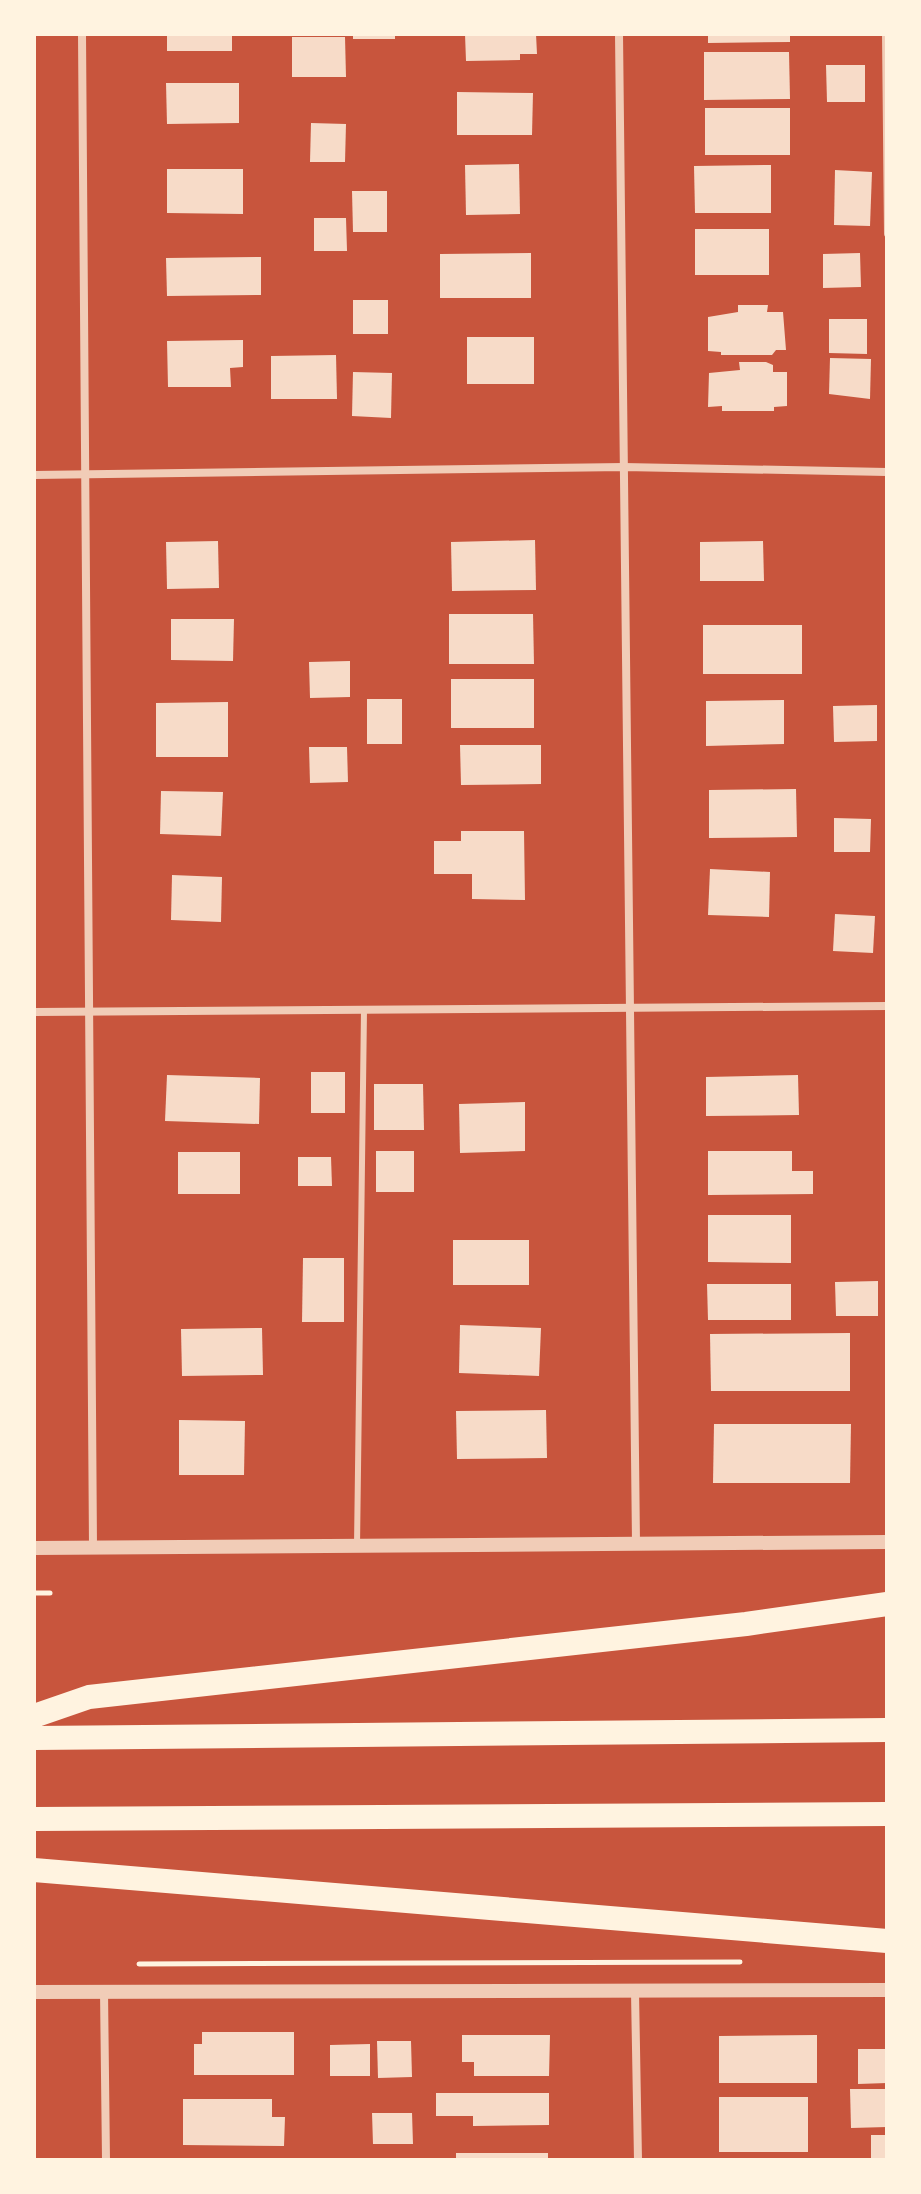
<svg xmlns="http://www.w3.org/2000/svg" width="921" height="2194" viewBox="0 0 921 2194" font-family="Manrope,sans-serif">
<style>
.building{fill:#f7dbc8}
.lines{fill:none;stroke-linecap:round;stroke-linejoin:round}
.path{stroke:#fff3e0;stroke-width:5}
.service{stroke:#f1ccb7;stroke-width:6}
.minor{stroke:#f1ccb7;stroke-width:8}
.tertiary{stroke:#f1ccb7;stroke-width:14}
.motorway{stroke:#fff3e0;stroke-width:24}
</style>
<rect width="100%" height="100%" fill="#c8553d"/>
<g class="building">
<rect x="167" y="34" width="65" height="17"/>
<rect x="353" y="34" width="42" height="5"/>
<polygon points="465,34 536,34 537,54 520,54 520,60 466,61"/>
<polygon points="708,34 790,34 790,42 708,43"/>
<polygon points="292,37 345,37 346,77 292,77"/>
<polygon points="704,52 789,52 790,99 704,100"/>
<polygon points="826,65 865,65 865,102 827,102"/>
<polygon points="166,83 239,83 239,123 167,124"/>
<polygon points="457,92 533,93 532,135 457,135"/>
<rect x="705" y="108" width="85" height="47"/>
<polygon points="311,123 346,124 345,162 310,162"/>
<polygon points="519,164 520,214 466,215 465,165"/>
<polygon points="771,165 771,213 695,213 694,166"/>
<polygon points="167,169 243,169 243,214 167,213"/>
<polygon points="835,170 872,172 870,226 834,225"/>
<polygon points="352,191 387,191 387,232 353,232"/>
<polygon points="314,218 346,218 347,251 314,251"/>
<rect x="695" y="229" width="74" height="46"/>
<polygon points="531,253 531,298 440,298 440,254"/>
<polygon points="860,253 861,287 823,288 823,254"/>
<polygon points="261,257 261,295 167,296 166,258"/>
<rect x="353" y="300" width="35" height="34"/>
<polygon points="738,305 768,305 767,312 783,312 786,350 776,350 772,355 721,355 721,352 708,351 708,317 738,312"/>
<polygon points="829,319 867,319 867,354 829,353"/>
<rect x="467" y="337" width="67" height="47"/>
<polygon points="243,340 243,367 230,368 231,387 168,387 167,341"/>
<polygon points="336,355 337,399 271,399 271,356"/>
<polygon points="830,358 871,359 870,399 829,394"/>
<polygon points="739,362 766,362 773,365 773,372 787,372 787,406 774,407 774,411 722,411 722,406 708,407 709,373 740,370"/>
<polygon points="353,372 392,373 391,418 352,416"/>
<polygon points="535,540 536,590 452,591 451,542"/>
<polygon points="218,541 219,588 167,589 166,542"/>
<polygon points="763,541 764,581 700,581 700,542"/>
<polygon points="449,614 533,614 534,664 449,664"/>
<polygon points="171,619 234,619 233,661 171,660"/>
<rect x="703" y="625" width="99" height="49"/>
<polygon points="350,661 350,697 310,698 309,662"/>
<rect x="451" y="679" width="83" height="49"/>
<rect x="367" y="699" width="35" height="45"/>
<polygon points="784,700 784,744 706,746 706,701"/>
<polygon points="228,702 228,757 156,757 156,703"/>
<polygon points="877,705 877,741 834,742 833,706"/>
<polygon points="460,745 541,745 541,784 461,785"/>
<polygon points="309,747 347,747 348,782 310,783"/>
<polygon points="796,789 797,837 709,838 709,790"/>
<polygon points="161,791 223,792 221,836 160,834"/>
<polygon points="834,818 871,819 870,852 834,852"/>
<polygon points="461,831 524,831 525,900 472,899 472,874 434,874 434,841 461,841"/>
<polygon points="710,869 770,872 769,917 708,915"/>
<polygon points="172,875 222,877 221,922 171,920"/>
<polygon points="835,914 875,916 873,953 833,951"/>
<rect x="311" y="1072" width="34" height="41"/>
<polygon points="167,1075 260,1078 259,1124 165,1121"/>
<polygon points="798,1075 799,1115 706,1116 706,1077"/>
<polygon points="374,1084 423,1084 424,1130 374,1130"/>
<polygon points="525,1102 525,1151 460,1153 459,1104"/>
<rect x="376" y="1151" width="38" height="41"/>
<polygon points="708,1151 792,1151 792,1171 813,1171 813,1194 708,1195"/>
<rect x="178" y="1152" width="62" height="42"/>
<polygon points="298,1157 331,1157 332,1186 298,1186"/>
<polygon points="708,1215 791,1215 791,1263 708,1262"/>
<rect x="453" y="1240" width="76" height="45"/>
<polygon points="303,1258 344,1258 344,1322 302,1322"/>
<polygon points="878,1281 878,1316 836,1316 835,1282"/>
<polygon points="707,1284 791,1284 791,1320 708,1320"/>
<polygon points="460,1325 541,1328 539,1376 459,1373"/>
<polygon points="262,1328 263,1375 182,1376 181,1329"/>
<polygon points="850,1333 850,1391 711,1391 710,1334"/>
<polygon points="546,1410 547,1458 457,1459 456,1411"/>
<polygon points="179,1420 245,1421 244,1475 179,1475"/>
<polygon points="714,1424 851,1424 850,1483 713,1483"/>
<polygon points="202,2032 294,2032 294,2075 194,2075 194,2044 202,2044"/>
<polygon points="462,2035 550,2035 549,2076 474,2076 474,2062 462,2062"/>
<polygon points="817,2035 817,2083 719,2083 719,2036"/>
<polygon points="377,2041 411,2041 412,2077 378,2078"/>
<polygon points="370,2044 370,2076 330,2076 330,2045"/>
<polygon points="858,2049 887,2049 887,2083 858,2084"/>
<polygon points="850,2089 887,2089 887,2127 851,2128"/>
<polygon points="436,2093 549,2093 549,2125 473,2126 473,2116 436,2116"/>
<rect x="719" y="2097" width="89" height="55"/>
<polygon points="183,2099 272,2099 272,2117 285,2117 284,2146 183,2145"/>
<polygon points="372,2113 412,2113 413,2144 373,2144"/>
<rect x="871" y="2135" width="16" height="25"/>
<rect x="456" y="2153" width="92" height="7"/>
</g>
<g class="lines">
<g class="path">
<polyline points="34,1593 50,1593"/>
<polyline points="139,1964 740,1962"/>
</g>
<g class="service">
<polyline points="885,34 887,234"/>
<polyline points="357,1546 364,1010"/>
</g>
<g class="minor">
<polyline points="82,34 93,1547"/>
<polyline points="619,34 636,1543"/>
<polyline points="34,475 624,467 887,472"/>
<polyline points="34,1012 887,1006"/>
<polyline points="104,1991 106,2160"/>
<polyline points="635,1992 638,2160"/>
</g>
<g class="tertiary">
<polyline points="34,1548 887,1542"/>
<polyline points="34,1992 887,1990"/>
</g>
<g class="motorway">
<polyline points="34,1716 89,1697 746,1624 887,1604"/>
<polyline points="34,1738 887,1730"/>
<polyline points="34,1819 887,1814"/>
<polyline points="34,1870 887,1941"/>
</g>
</g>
<rect width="921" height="2194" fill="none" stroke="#fff3e0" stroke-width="72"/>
</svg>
